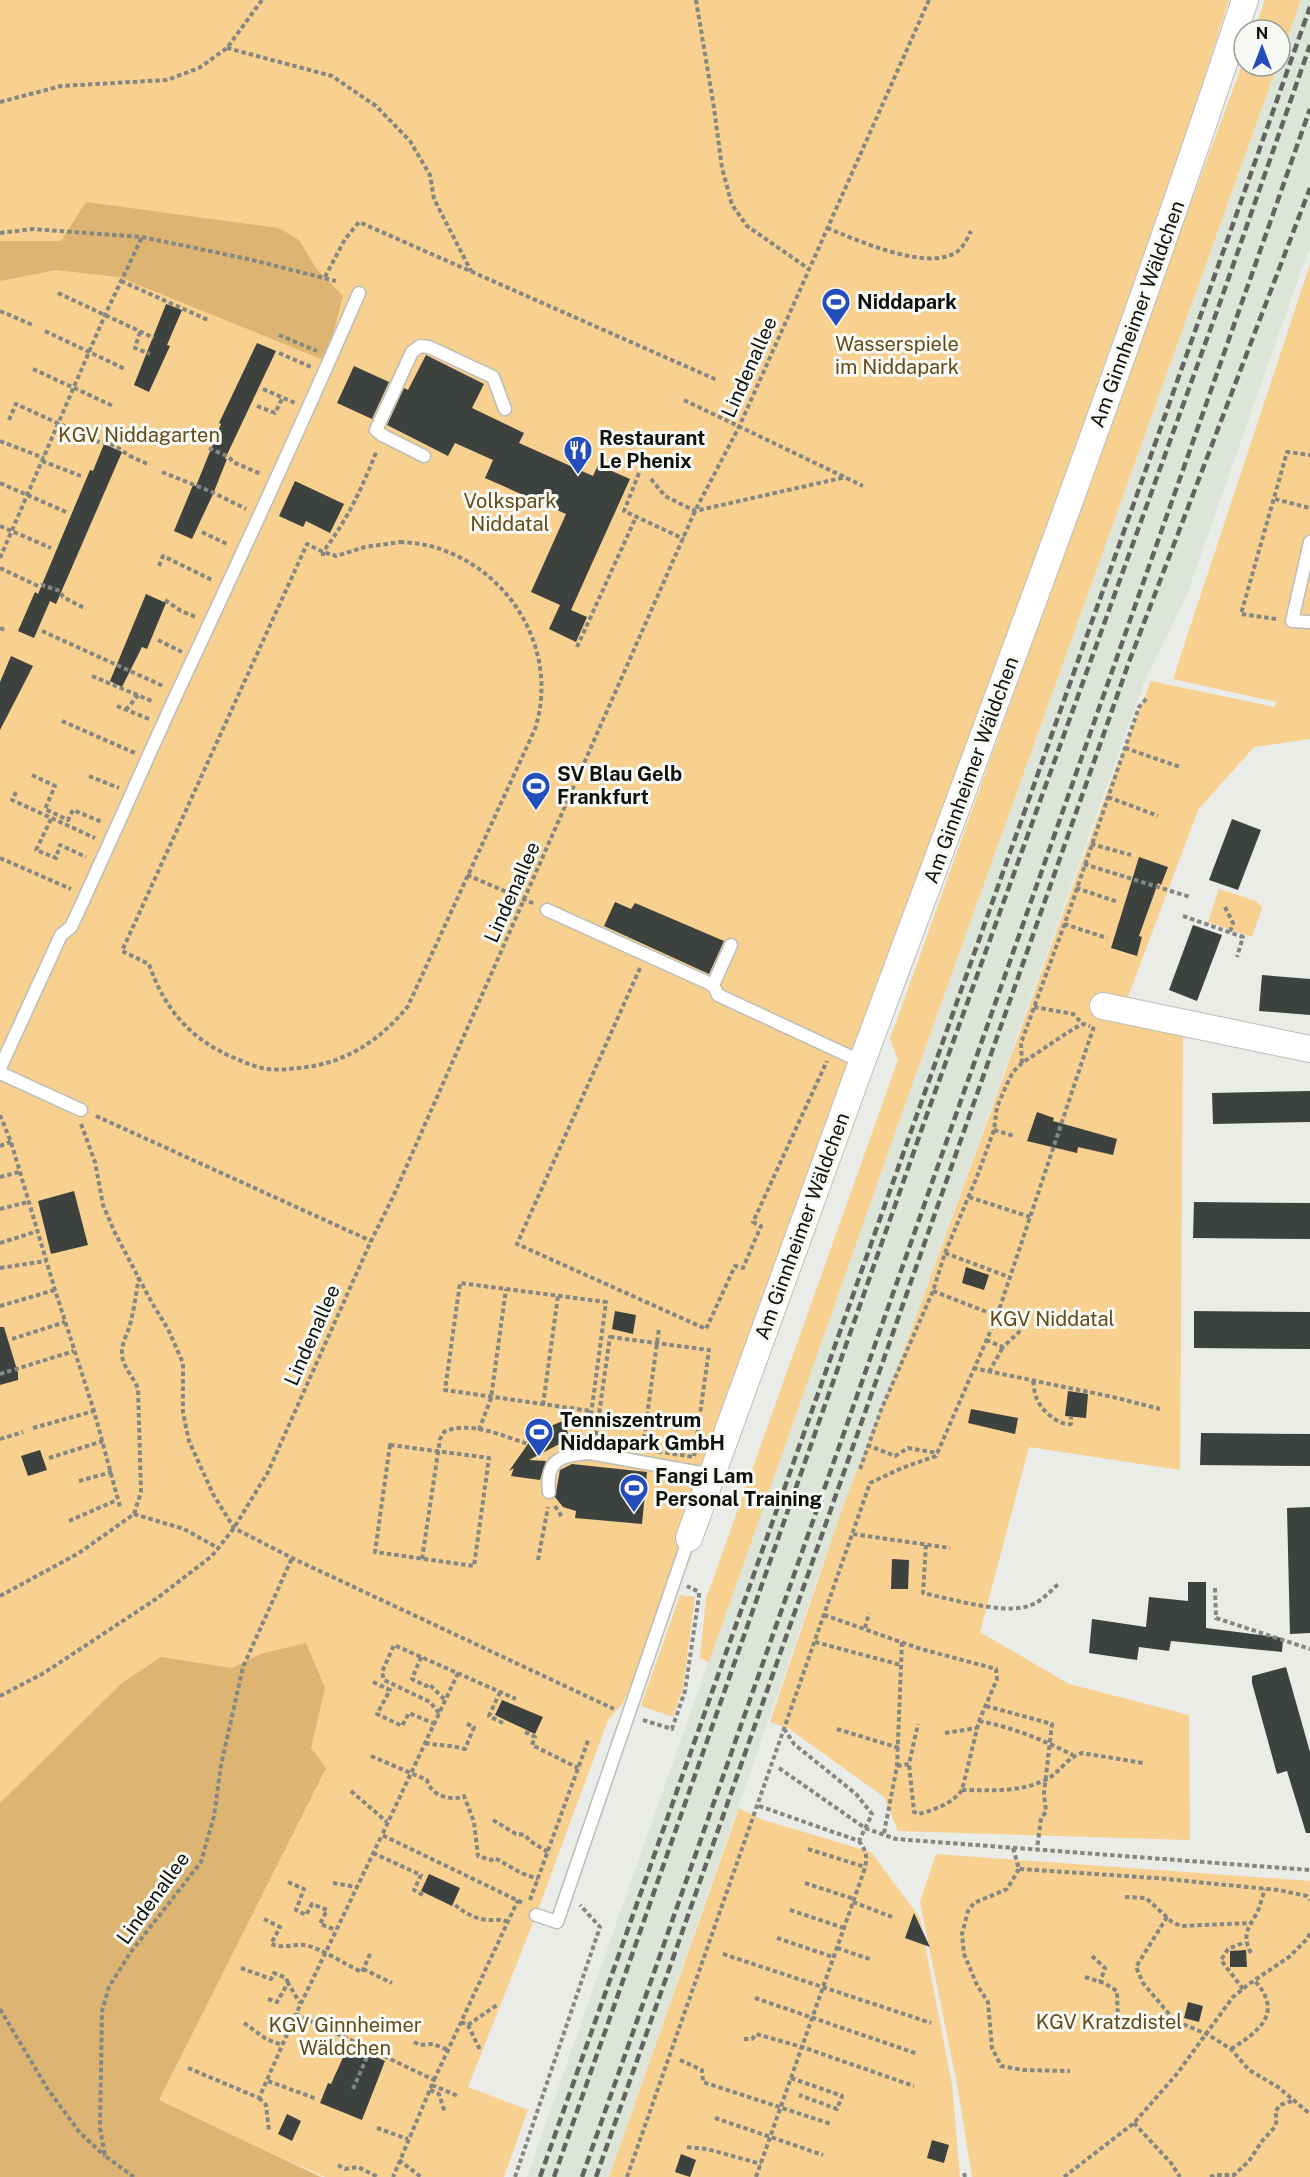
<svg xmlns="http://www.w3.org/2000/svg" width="1310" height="2177" viewBox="0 0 1310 2177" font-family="'Public Sans',sans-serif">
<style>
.built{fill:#dde4d8}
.green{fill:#f8d090}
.forest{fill:#ddb472}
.building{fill:#3e423f}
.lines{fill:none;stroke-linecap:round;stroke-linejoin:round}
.service-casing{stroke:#babdb8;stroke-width:15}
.minor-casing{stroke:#babdb8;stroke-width:28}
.path{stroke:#858783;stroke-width:4;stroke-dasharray:4.5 3;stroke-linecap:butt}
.service{stroke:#fff;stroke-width:12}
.minor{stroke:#fff;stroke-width:26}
.rail{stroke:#626461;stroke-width:4.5;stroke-dasharray:9 4.5;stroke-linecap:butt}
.labels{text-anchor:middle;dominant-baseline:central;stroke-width:6;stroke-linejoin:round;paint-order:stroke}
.poi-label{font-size:20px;font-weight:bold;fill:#10110f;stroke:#f6f9f4;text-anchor:start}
.street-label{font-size:20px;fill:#10110f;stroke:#f6f9f4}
.park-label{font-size:20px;fill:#664a17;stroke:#f6f9f4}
</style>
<rect width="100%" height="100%" fill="#e9ece7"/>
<polygon class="built" points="1301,0 1310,0 1310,245 1186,597 1145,680 908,1339 841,1512 609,2177 527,2177 907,1099 1277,66 1280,66 1280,59"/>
<g class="green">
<polygon points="0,0 1229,0 1186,135 647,1648 623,1703 608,1720 536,1915 468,2087 528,2110 504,2177 325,2177 284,2158 322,2177 0,2177"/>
<polygon points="1265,0 1301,0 1280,59 1280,30 1254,30"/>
<polygon points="1244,60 1244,66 1277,66 907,1099 709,1662 700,1658 706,1599 898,1060 890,1039 1161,283"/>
<polygon points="1310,264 1310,739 1254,747 1198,810 1120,1018 1183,1033 1180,1470 1029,1447 980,1632 1069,1684 1189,1715 1190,1840 898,1831 884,1797 788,1728 770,1722 841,1512 908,1339 1110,784 1151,681 1274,707 1277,702 1173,679"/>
<polygon points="1219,889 1256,901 1262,908 1252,937 1208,922"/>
<polygon points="680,1595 695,1597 683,1688 673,1717 641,1706"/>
<polygon points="739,1808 760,1819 871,1852 920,1918 952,2085 960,2177 609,2177"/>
<polygon points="936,1854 1310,1881 1310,2177 972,2177 957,2084 920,1902"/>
</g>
<g class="forest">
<polygon points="86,202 279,228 299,240 316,268 343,296 326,361 119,277 56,270 0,281 0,241 61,241"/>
<polygon points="306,1643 325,1688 311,1748 326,1768 159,2100 320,2177 0,2177 0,1803 122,1683 161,1657 232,1668 260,1654"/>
</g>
<g class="building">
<polygon points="166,304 182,310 167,345 170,346 149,392 134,385"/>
<polygon points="257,343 276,351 225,459 227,459 213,494 192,539 174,531 193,485 196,486 221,424 219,423"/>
<polygon points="426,355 484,384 472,408 524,433 519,443 593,476 598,465 630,479 571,610 587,617 576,642 549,629 560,605 531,592 566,514 485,478 493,460 455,443 448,456 387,425 404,388 408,390"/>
<polygon points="354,366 389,382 372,419 337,403"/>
<polygon points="104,444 122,452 56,604 50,601 34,638 18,631 35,592 38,594 90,470 93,471"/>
<polygon points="295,481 344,504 330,533 306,521 303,527 279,516"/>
<polygon points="146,594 166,603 147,649 142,647 122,687 110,681"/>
<polygon points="11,656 33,666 0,730 0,682"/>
<polygon points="1232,819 1261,830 1238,890 1209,880"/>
<polygon points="1139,857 1168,867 1161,885 1158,883 1139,936 1142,937 1137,956 1111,948"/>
<polygon points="615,902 631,909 635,903 724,941 709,974 604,926"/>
<polygon points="1193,925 1222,935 1197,1001 1169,990"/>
<polygon points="1262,975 1310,979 1310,1015 1259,1011"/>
<polygon points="1310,1091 1310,1122 1213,1124 1212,1093"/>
<polygon points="1037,1112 1054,1118 1053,1121 1117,1139 1113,1155 1078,1147 1077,1153 1027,1141"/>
<polygon points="74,1191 88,1245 51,1254 38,1201"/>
<polygon points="1194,1202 1310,1203 1310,1239 1193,1238"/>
<polygon points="966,1267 989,1275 984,1290 962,1283"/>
<polygon points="615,1311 636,1315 633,1334 612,1329"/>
<polygon points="1194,1311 1310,1312 1310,1349 1194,1348"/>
<polygon points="0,1327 4,1327 18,1373 18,1380 0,1385"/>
<polygon points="1068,1391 1088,1394 1086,1418 1065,1416"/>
<polygon points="971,1409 1018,1418 1015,1434 968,1423"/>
<polygon points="565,1420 569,1439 529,1460 546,1461 540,1480 511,1476 514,1468 509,1471 530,1441 546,1428"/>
<polygon points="1201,1433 1310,1434 1310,1466 1200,1465"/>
<polygon points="40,1450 47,1470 28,1476 21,1456"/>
<polygon points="572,1464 647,1472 642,1524 575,1518 576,1511 563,1507 555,1497 560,1470"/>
<polygon points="1310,1507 1310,1633 1290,1634 1287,1508"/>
<polygon points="892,1559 909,1560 908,1589 891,1589"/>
<polygon points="1188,1582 1206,1582 1206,1628 1283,1638 1282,1652 1171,1641 1169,1651 1139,1647 1137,1660 1089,1653 1092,1619 1146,1627 1149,1597 1188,1601"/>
<polygon points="1286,1667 1310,1752 1310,1833 1306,1833 1287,1771 1277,1774 1252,1683 1252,1676"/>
<polygon points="502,1700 543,1717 535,1734 495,1715"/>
<polygon points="429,1874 460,1888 452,1906 421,1891"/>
<polygon points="914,1913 930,1947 905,1938"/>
<polygon points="1246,1950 1247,1967 1230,1967 1230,1951"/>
<polygon points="1188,2002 1203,2006 1199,2022 1184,2018"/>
<polygon points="349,2044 385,2061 362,2120 320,2103 328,2083 331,2084"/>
<polygon points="287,2114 301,2121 292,2141 278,2134"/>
<polygon points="932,2140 949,2145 944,2163 927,2158"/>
<polygon points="681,2154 696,2160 690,2177 675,2172"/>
</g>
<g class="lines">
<g class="service-casing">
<g id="service">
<polyline points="424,456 382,435 376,430 412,352 420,346 429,347 493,377 505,409"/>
<polyline points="1310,542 1292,621 1310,622"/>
<polyline points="547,910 713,985 731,945"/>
<polyline points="713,985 718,995 862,1062"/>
<path d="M 0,1068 L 61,935 L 71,927 C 108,848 142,769 178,691 C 240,559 301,426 359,293"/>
<polyline points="0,1073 81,1110"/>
<path d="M 549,1492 C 545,1459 562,1455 590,1453 L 712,1475"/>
<polyline points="536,1915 557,1922 689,1538"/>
</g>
</g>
<g class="minor-casing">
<g id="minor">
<polyline points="1103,1006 1310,1049"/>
<path d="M 689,1538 C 747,1378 804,1218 863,1059 C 994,707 1127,356 1245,0"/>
</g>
</g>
<g class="path">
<polyline points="696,0 714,108 722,168 732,205 747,226 809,269"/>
<polyline points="227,48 332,76 376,106 410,141 430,175 434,199 471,271"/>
<polyline points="0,102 61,86 167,80 199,68 227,48 262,0"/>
<path d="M 827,228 C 857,240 929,273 958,251 C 964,246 968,237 971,231"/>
<polyline points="0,233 33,229 142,237 248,259 336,281"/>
<polyline points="325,277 345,239 359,222 717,380"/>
<polyline points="121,281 208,320"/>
<polyline points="58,293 154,338"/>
<polyline points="0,311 33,325"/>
<polyline points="45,331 125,369"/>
<polyline points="140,332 135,348 150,354"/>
<polyline points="279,335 317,351"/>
<polyline points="279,353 311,367"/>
<polyline points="33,369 113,406"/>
<polyline points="263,389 295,403"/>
<polyline points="684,400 863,486"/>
<polyline points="257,406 275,413 283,397"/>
<path d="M 9,420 L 16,404 L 101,443 C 116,443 120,451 132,457 C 138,460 144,462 150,465"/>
<polyline points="0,441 44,458"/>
<polyline points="209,448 229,457 233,462 261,474"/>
<polyline points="42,461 81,476"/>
<polyline points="162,472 212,492 246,509"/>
<polyline points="639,473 624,511 684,539"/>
<polyline points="651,479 665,496 695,511 846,477"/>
<polyline points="0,483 66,512"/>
<polyline points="1275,499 1310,508"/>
<polyline points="0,526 51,548"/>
<polyline points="202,532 229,545"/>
<path d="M 400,542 C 413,543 427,544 440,549 C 514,574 559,654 535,729 L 408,1006 C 380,1041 344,1064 299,1068 C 287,1069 274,1071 262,1068 C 252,1066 242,1061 232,1057 C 189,1038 164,1008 149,964 L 122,951 L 307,544 L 323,552 L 336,556 L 365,547 Z"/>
<path d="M 323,556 L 323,552 C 348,519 362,488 377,450"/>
<polyline points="0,558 105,315 142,237"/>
<polyline points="159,566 163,556 212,580"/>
<polyline points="0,568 38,586 42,585 60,591 63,597 86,609"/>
<polyline points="165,600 181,611 196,617"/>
<polyline points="1276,619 1241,614 1287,452 1310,455"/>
<polyline points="0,628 5,630"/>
<polyline points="42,631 163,686"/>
<polyline points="158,640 182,652"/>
<polyline points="577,647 636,517"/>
<polyline points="92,676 154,702"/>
<polyline points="117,706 149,719"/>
<polyline points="126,710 138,695"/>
<polyline points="62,721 135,753"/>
<polyline points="1125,748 1180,767"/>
<polyline points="32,775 55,786 45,809 68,820 73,810 102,822"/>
<polyline points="89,776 119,788"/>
<polyline points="16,792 12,800 95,838"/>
<polyline points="1108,797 1158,816"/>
<polyline points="51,819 36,850 56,858 60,845 86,857"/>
<polyline points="1091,844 1131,855"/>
<polyline points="0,858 71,889"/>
<polyline points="1084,864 1190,897"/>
<polyline points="467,875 535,904"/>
<polyline points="1076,888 1118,902"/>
<polyline points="1225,907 1233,923 1230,932"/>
<polyline points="1183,916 1243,937 1237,957"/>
<polyline points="1064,924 1107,938"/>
<polyline points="640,968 517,1244 706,1329 735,1266 743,1268 761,1226 753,1222 827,1061"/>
<polyline points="1034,1007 1073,1014 1083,1024"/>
<polyline points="1022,1063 1021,1043 1070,909 1139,707 1147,698"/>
<polyline points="0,1115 11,1142 55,1290 94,1411 120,1507"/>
<polyline points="96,1116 371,1241"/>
<polyline points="81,1124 95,1162 103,1205 115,1233 152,1303 168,1329 183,1363 183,1413 189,1441 213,1494 234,1528 292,1558 614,1709"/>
<polyline points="994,1130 1014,1136"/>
<polyline points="0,1146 11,1142"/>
<polyline points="0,1177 19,1172"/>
<polyline points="969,1197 1030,1217"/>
<polyline points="0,1209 28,1202"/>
<polyline points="0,1243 38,1231"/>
<polyline points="945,1253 1009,1277"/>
<polyline points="0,1268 46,1261"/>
<polyline points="933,1291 997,1316"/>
<polyline points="0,1306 55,1290"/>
<polygon points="610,1337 709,1350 694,1457 595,1442"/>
<polyline points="12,1339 65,1322"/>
<polyline points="986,1340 1003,1347 1019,1332 1027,1315"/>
<polyline points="973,1368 1113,1397 1160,1409"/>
<polyline points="989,1372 1003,1347"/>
<polyline points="0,1374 74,1351"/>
<path d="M 1033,1381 C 1034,1386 1034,1392 1036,1397 C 1040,1409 1058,1426 1071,1424 L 1071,1417"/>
<polyline points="543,1405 558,1296"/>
<polyline points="33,1428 94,1411"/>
<polyline points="479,1430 491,1398 506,1289"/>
<polyline points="588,1437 606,1302 460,1283 445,1390 591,1411"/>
<polyline points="0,1439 23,1432"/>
<polygon points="390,1445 489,1458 474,1566 375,1552"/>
<polyline points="867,1445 895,1456 908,1448 938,1453"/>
<polyline points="643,1446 659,1328"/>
<polyline points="49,1458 103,1441"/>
<polyline points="860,1469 881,1410 933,1291 945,1253 978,1174 994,1130 997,1107 1007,1084 1013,1072 1022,1063 1073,1029 1083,1024 1090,1026"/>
<polyline points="79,1481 112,1472"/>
<polyline points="555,1506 562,1517"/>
<polyline points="134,1514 184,1529 218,1548"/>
<polyline points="69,1521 117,1500"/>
<polyline points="853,1534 950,1548"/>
<path d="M 926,1545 L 923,1593 C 951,1599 998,1613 1025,1607 C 1038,1605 1050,1592 1059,1583"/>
<path d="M 422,1559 L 440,1439 L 444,1432 C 469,1420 503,1436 528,1444"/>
<polyline points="538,1560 548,1507"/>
<polyline points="1215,1588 1216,1618 1310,1649"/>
<path d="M 0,1596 L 79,1553 L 134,1514 L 141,1492 L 138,1389 C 134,1377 123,1368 122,1355 C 121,1345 126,1337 129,1328 C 134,1311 136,1294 139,1277"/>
<path d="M 824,1615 L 921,1649 L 996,1669 L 997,1679 L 979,1721 L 962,1790 C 951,1805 935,1809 919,1814 L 914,1812 L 909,1764"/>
<polyline points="865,1628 869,1613"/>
<polyline points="815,1642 901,1665"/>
<polyline points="421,1657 412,1679 426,1686 429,1684 445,1700"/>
<polyline points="458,1673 382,1835 525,1904"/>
<polyline points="373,1682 390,1690 377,1714 402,1726 409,1713 435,1724"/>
<polyline points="500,1692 489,1716 503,1723"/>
<polyline points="0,1696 44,1673 156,1599 212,1556 234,1528 268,1472 371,1241 393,1197 695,511 739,427 929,0"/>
<polyline points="986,1706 1052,1724 1044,1793 1046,1812 1041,1818 1037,1849"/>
<polyline points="439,1713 430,1702 384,1680 382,1672 394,1645 516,1699"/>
<polyline points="643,1720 672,1729 685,1691 699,1596 699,1592 687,1586"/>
<path d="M 979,1721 C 1012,1727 1043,1740 1073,1755"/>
<polyline points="837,1729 899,1748"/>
<polyline points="525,1732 535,1737 532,1745 578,1768"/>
<polyline points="945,1733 977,1728"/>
<path d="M 425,1743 C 440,1746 451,1745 465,1749 L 474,1727 L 465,1723"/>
<path d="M 371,1756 L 427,1780 C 430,1795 451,1802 464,1796 L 474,1822 L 478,1856 L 491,1860 L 495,1858 L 521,1873 L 538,1879"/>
<polyline points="897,1766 909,1764 918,1724"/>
<polyline points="779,1768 865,1828 896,1839 1310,1870"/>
<path d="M 962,1790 C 990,1790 1018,1793 1045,1780 C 1059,1774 1067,1757 1082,1753 L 1143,1763"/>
<polyline points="351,1791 387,1822"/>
<polyline points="759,1806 859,1841 872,1814 856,1794 794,1744 785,1730"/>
<polyline points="493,1820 516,1834 525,1835 530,1841 548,1852"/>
<polyline points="884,1833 897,1766 902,1641"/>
<polyline points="1013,1848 1019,1869 1156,1878 1278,1890 1307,1896 1310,1900"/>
<polyline points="808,1849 865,1867"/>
<polyline points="373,1853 421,1875 414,1890 423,1895"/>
<polyline points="1019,1869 1007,1889 974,1903 968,1911 962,1934 964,1954 977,1985 988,2002 992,2048 1001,2066 1023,2070 1070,2071"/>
<polyline points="288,1882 304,1889 296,1910 306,1915 312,1904 327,1910 320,1924 336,1930"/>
<polyline points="333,1883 356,1887"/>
<polyline points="805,1883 854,1899"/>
<polyline points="1125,1897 1146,1898 1172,1922 1181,1926 1251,1923"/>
<polyline points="530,1900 589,1738"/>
<polyline points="853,1902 892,1917"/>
<path d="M 455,1905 C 465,1913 475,1919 488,1920 C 496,1920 500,1919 508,1922"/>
<polyline points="790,1910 844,1928"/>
<polyline points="1167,1917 1136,1967 1143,1983 1175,2021 1207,2034 1231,2049 1249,2070 1278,2087 1310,2114"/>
<path d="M 264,1919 L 280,1927 L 271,1944 C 283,1949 292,1944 304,1945 C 317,1946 348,1966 362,1972 L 371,1952"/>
<polyline points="777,1938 833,1957"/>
<polyline points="837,1948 872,1960"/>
<path d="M 1251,1953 C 1240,1932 1251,1927 1259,1908 C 1261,1902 1263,1895 1265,1889"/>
<polyline points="723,1954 931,2023"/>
<polyline points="1092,1956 1105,1968 1100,1982"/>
<polyline points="241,1968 271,1979 274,1973 286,1978 288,1983"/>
<polyline points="363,1969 392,1983"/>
<polyline points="1085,1977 1104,1983 1117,1991 1118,2022 1151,2029 1175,2021"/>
<polyline points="1243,1989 1221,1960 1228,1949 1245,1942"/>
<polyline points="755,1998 918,2054"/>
<polyline points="268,1999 277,2002 288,1983 300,2003"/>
<polyline points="0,2009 47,2088 80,2133 105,2156"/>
<polyline points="296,2014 434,2080 393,2177"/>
<polyline points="461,2022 468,2025 480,2050"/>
<polyline points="244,2023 266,2039 282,2045"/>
<polyline points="468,2025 497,2005"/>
<polyline points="744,2039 752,2039 756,2034 802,2047 914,2086"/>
<polyline points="414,2042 420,2045 433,2044 448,2050"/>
<path d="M 1231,2049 C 1260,2031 1284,2012 1254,1980"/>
<polyline points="680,2060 702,2070 703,2082 831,2124"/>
<polyline points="188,2068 259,2098 296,2014 382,1835"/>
<polyline points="791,2078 842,2096 837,2109 799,2095"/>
<polyline points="434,2080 518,1900"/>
<polyline points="268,2081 317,2099"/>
<polyline points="432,2085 458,2096"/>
<polyline points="353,2089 370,2050"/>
<polyline points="430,2090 439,2094 445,2113"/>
<polyline points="259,2098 266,2105 269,2131"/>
<polyline points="715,2118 823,2155"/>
<polyline points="1134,2123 1171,2163 1180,2177"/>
<polyline points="377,2128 408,2139"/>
<polyline points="687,2147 707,2149 761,2164"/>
<polyline points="399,2160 421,2177"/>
<polyline points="338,2165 345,2169 358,2167 378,2177"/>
<polyline points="964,2173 965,2177"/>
<polyline points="134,2177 105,2156 100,2128 102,2011 109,1987 130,1953 201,1862 214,1816 221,1765 243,1667 292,1558"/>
<polyline points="515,2177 600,1927 580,1905"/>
<polyline points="627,2177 870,1483 902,1468 936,1456 997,1316 1094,1026"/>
<path d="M 756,2177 L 864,1871 C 868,1858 867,1852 859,1841"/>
<polyline points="1064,2177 1134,2123 1176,2075 1233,1997 1249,1984 1289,1957 1308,1938 1310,1932"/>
<polyline points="1210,2177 1216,2175 1234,2175 1249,2161 1262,2141 1275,2127 1277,2119 1275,2112 1280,2105 1292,2101"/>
</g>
<use href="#service" class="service"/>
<use href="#minor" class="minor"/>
<g class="rail">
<polyline points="540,2177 1310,7"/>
<polyline points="554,2177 926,1117 1222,297 1310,45"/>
<polyline points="582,2177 1310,109"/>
<polyline points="596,2177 1129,662 1310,188"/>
</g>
</g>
<defs>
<g id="stadium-pin" transform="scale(1.5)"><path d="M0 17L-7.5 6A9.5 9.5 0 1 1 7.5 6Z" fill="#224dbb" stroke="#f6f9f4"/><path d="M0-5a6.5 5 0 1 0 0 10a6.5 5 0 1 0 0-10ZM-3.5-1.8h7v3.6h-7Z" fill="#fff"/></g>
<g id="restaurant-pin" transform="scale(1.5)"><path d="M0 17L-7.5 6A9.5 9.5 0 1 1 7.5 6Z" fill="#224dbb" stroke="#f6f9f4"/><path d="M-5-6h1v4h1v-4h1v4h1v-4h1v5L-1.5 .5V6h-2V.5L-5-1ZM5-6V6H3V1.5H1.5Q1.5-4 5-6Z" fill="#fff"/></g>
</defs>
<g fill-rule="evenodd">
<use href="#stadium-pin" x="836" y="302"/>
<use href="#restaurant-pin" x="578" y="450"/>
<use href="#stadium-pin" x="536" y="786"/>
<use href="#stadium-pin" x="539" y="1432"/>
<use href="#stadium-pin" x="634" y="1488"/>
</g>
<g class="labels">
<g class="poi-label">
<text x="857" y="302">Niddapark</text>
<text x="599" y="438">Restaurant<tspan x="599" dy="23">Le Phenix</tspan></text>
<text x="557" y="774">SV Blau Gelb<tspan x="557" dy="23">Frankfurt</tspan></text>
<text x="560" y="1420">Tenniszentrum<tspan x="560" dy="23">Niddapark GmbH</tspan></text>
<text x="655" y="1476">Fangi Lam<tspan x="655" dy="23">Personal Training</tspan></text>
</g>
<g class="street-label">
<text transform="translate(1137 314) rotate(-70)">Am Ginnheimer Wäldchen</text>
<text transform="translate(749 367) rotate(-66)">Lindenallee</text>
<text transform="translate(971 770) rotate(-70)">Am Ginnheimer Wäldchen</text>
<text transform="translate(512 892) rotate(-66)">Lindenallee</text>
<text transform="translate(802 1226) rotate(-70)">Am Ginnheimer Wäldchen</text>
<text transform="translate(312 1335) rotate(-66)">Lindenallee</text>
<text transform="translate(153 1898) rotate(-54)">Lindenallee</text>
</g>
<g class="park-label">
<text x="897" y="344">Wasserspiele<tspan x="897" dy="23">im Niddapark</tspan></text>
<text x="139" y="435">KGV Niddagarten</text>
<text x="510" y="501">Volkspark<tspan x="510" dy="23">Niddatal</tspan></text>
<text x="1052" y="1319">KGV Niddatal</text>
<text x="1109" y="2022">KGV Kratzdistel</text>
<text x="345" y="2025">KGV Ginnheimer<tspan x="345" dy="23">Wäldchen</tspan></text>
</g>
</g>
<g transform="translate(1262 48)"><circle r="28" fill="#f6f9f4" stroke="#9a9c98" stroke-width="1.5"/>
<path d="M0-4.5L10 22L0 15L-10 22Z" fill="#224dbb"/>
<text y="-9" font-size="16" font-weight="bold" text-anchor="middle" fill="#10110f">N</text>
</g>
</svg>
